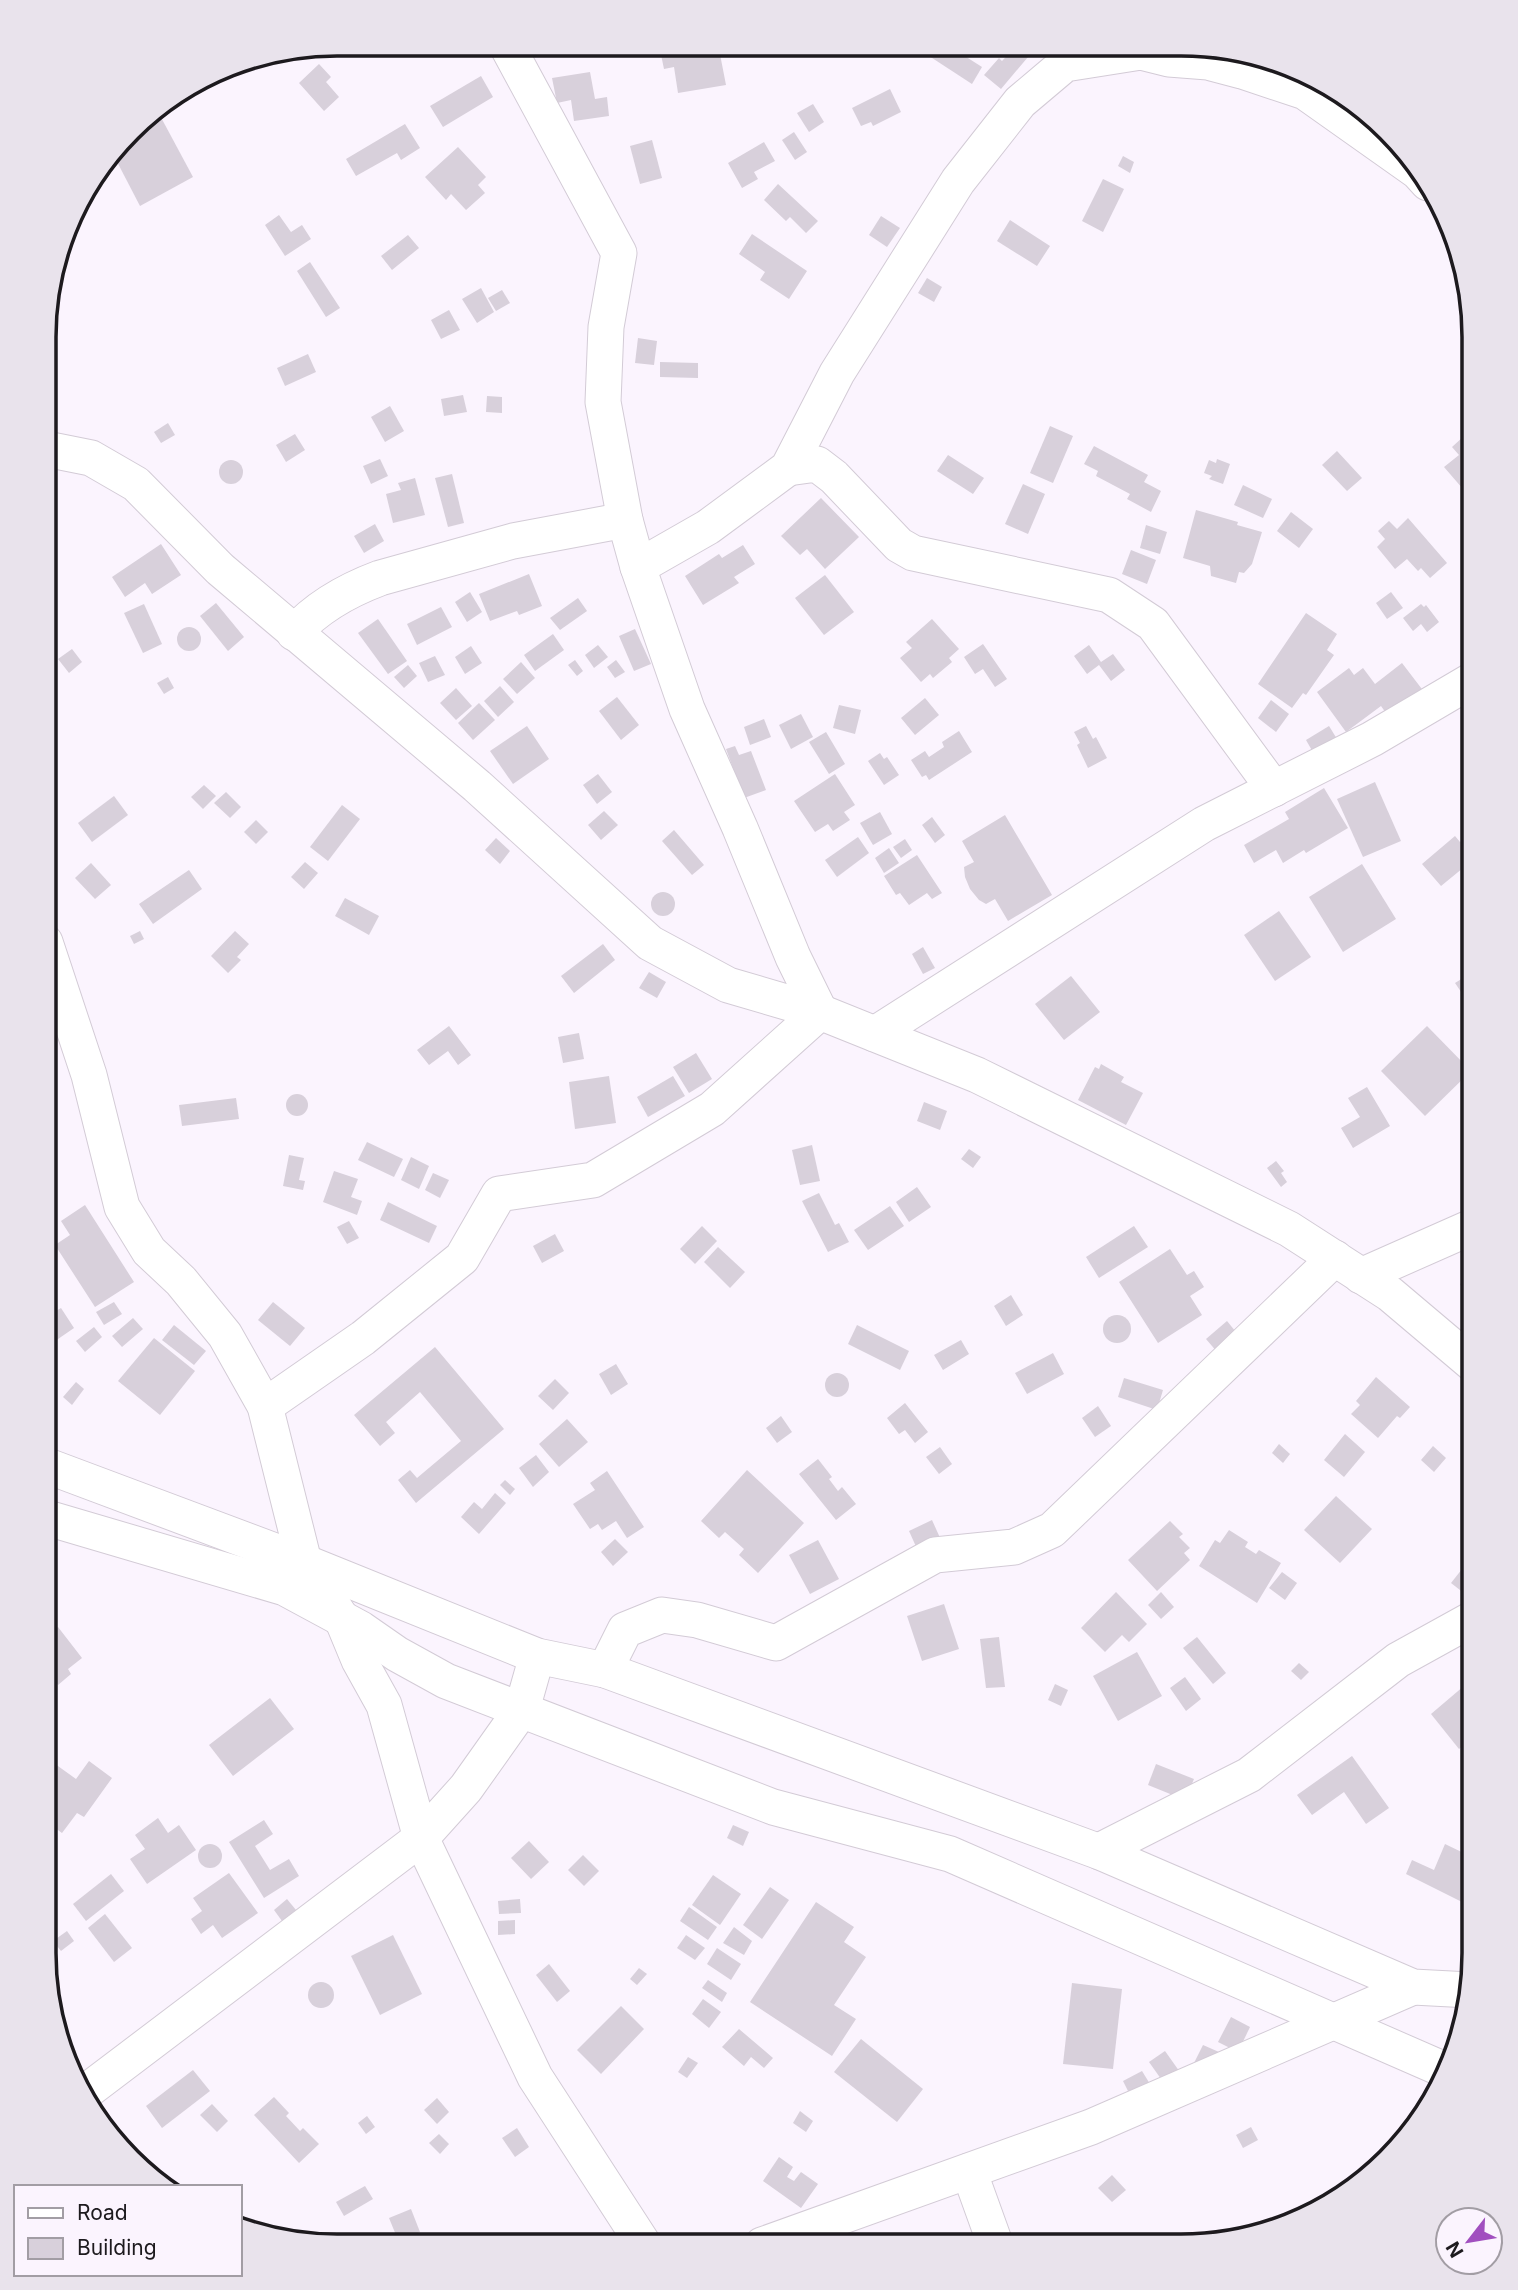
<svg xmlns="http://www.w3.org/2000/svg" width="1518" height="2290" viewBox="0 0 1518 2290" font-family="Inter,sans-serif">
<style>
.building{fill:#d8d0db}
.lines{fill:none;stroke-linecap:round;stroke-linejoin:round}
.minor-casing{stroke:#d3cbd6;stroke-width:37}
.minor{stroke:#fff;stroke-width:35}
.rim{fill:none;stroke:#1d1a1e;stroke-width:3.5}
</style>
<rect width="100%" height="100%" fill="#fbf4fe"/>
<g class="building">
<polygon points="659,45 725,45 725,48 719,49 726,85 678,93 674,67 664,69"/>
<polygon points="931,45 949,46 982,67 972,84 926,54"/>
<polygon points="1016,46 1028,57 1001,89 984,75 999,58 1002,61"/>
<polygon points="319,64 331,77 326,82 339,97 324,111 299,83"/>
<polygon points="590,72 595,99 607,97 609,116 574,121 571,100 557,103 552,78"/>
<polygon points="481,76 493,97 443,127 430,106"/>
<polygon points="890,89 901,112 873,126 871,122 861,126 852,108"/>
<polygon points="813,104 824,122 809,132 797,113"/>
<polygon points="157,110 193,177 140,206 113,154 143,118"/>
<polygon points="405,124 420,148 401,160 397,153 356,176 346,159"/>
<polygon points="794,132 807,152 795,160 782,140"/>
<polygon points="652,140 662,178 640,184 630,146"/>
<polygon points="764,142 775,161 754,172 758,179 742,188 728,163"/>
<polygon points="458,147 486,177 478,185 485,193 466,210 451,194 446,200 425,177"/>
<polygon points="1123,156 1134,162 1130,173 1118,166"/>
<polygon points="1103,179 1124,189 1103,232 1082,221"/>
<polygon points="778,184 818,221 806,233 790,217 786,221 764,200"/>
<polygon points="279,215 291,232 302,225 311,239 285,256 265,225"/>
<polygon points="881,216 900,228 887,247 869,235"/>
<polygon points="1010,220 1050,246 1037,266 997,241"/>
<polygon points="752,234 807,271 789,299 760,280 765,272 739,254"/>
<polygon points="408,235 419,248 392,270 381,256"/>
<polygon points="310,262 340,308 326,317 297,271"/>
<polygon points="927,278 942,287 934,302 918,293"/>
<polygon points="481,288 494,312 477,323 462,299"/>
<polygon points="502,290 510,303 496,311 488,298"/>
<polygon points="449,310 460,330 441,339 431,320"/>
<polygon points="638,338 657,341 654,365 635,363"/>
<polygon points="308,354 316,372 285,386 277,368"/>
<polygon points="660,362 698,363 698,378 660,377"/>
<polygon points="463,395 467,412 444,416 441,399"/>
<polygon points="487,396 502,397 502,413 486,412"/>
<polygon points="390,406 404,431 385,442 371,417"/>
<polygon points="168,423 175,435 161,443 154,432"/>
<polygon points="1050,426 1073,436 1053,483 1030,473"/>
<polygon points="1474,427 1474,480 1463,489 1444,467 1459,455 1452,447"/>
<polygon points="295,434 305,450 286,462 276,445"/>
<polygon points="1094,446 1148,475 1144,482 1161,491 1151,512 1127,499 1130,494 1096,476 1098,471 1084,464"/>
<polygon points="1337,451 1362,478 1347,491 1322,465"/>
<polygon points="948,455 984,478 973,494 937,471"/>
<polygon points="380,459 388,476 371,484 363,466"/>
<polygon points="1217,459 1230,464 1223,484 1209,479 1212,476 1204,473 1209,460 1216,463"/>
<circle cx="231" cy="472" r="12"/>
<polygon points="452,474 464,523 448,527 435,478"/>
<polygon points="415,478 425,515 393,523 386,494 401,490 398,483"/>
<polygon points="1023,484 1045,494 1028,534 1005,524"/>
<polygon points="1243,485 1272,499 1263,518 1234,505"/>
<polygon points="821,498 859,537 825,569 807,549 800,555 781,536"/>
<polygon points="1196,510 1238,522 1237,525 1262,532 1252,564 1244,573 1239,572 1236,583 1211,576 1210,566 1183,558"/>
<polygon points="1291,512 1313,529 1299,548 1277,531"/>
<polygon points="1408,518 1447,563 1430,578 1421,568 1418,571 1407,559 1395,569 1377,547 1385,539 1378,531 1389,521 1397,529"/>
<polygon points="375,524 384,541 364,553 354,536"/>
<polygon points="1146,525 1167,532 1160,554 1140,548"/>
<polygon points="161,544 181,575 152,594 145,583 125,597 112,577"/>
<polygon points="743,545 755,564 734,577 739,583 703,605 685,576 719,554 722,558"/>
<polygon points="1131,550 1156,560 1147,584 1122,574"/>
<polygon points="529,574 542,606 519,615 517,611 490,621 479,594"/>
<polygon points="825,575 854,612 824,635 795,598"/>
<polygon points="470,592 482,612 467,622 455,602"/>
<polygon points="1391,592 1403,608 1387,619 1376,603"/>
<polygon points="578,598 587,611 560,630 550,618"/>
<polygon points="216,603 244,637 228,651 200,616"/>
<polygon points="144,604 162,644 143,653 124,613"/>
<polygon points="1421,604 1424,607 1426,605 1439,622 1427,632 1421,624 1413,631 1403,618"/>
<polygon points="441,607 452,627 417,645 407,624"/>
<polygon points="1306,613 1337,634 1327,650 1334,655 1306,695 1303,693 1292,708 1258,684"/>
<polygon points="378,619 407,661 388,674 358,633"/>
<polygon points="932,619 959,649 949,658 952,662 933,678 930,674 921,682 900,658 912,648 906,642"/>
<circle cx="189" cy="639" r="12"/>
<polygon points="635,629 651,664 634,671 619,636"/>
<polygon points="553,634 564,650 535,671 524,655"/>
<polygon points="983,644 1007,679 995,687 983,669 975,674 964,657"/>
<polygon points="598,645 608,657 594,668 585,655"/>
<polygon points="1089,645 1101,662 1113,654 1125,670 1111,681 1099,665 1087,674 1074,656"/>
<polygon points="471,646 482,663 465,674 455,657"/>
<polygon points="72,649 82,662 69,673 58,659"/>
<polygon points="435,656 445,675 428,682 419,663"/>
<polygon points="575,660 583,671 577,676 568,665"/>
<polygon points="616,660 625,672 615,678 607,667"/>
<polygon points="521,662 535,678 517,694 503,679"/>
<polygon points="1402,663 1428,697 1393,723 1381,706 1346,732 1317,692 1349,668 1354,675 1363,668 1375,684"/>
<polygon points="408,665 417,676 404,688 394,677"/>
<polygon points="168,677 174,688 164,694 157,683"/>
<polygon points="500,686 514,702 498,717 484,701"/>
<polygon points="456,688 472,706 456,720 440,703"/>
<polygon points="617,697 639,725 621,740 599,711"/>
<polygon points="925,698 939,715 915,735 901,718"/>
<polygon points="1271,700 1289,714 1276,732 1258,718"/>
<polygon points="479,703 495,720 473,740 458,723"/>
<polygon points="839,705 861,710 855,734 833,728"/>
<polygon points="801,714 813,737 791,749 779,725"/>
<polygon points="764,719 771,737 750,745 744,727"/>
<polygon points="527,726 549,759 513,784 490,751"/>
<polygon points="1086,726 1093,739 1096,737 1107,758 1088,768 1077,745 1080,743 1074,732"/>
<polygon points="1329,726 1342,747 1318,761 1306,740"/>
<polygon points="959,731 972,752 929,780 926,775 922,777 911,760 925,751 929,757 944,747 942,742"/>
<polygon points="826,732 845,764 829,774 809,742"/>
<polygon points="735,746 739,755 751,751 766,790 744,798 726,749"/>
<polygon points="880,753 884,759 887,757 899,775 884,785 868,761"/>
<polygon points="598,774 612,792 597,804 583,785"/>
<polygon points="835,774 855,805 844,812 850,820 833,831 828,824 815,832 794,801"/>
<polygon points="1375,782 1401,841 1363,857 1337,799"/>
<polygon points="204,785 216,796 203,809 191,797"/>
<polygon points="1324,788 1348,828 1306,853 1304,850 1283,863 1276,850 1254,863 1244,845 1289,819 1285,812"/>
<polygon points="226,792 241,807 230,818 214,803"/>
<polygon points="114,796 128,815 92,842 78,823"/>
<polygon points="342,805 360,819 328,861 310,847"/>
<polygon points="604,811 618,825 601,840 588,825"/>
<polygon points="880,812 892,834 873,845 860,823"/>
<polygon points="1005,815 1052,895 1008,921 995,899 986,904 979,900 970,889 965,877 964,867 974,862 962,841"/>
<polygon points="932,817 945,835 935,843 922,825"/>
<polygon points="256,820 268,832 256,844 244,832"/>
<polygon points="674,830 704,865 692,875 662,841"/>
<polygon points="1455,836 1460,842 1467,836 1474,846 1474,859 1441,886 1422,864"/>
<polygon points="858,837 869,853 837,877 825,860"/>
<polygon points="496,838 510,851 500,864 485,850"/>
<polygon points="905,839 912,850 901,858 893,847"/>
<polygon points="889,848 899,863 884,873 875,858"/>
<polygon points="917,855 942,893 932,899 927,893 909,905 900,893 896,895 884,876"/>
<polygon points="305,862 318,873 304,889 291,877"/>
<polygon points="91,863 111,885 95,899 75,878"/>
<polygon points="1362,864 1396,919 1343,952 1309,897"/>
<polygon points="189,870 202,889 153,924 139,904"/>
<circle cx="663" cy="904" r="12"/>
<polygon points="345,898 379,916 369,935 335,916"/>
<polygon points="1279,911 1311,957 1275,981 1244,935"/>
<polygon points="140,931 144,939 134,944 130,936"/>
<polygon points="235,931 249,944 237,957 241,960 228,973 211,956"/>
<polygon points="603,944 615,960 574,993 561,976"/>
<polygon points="923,947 935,968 923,974 912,954"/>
<polygon points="1474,971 1474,1011 1455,983"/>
<polygon points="649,972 666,982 657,998 639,988"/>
<polygon points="1071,976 1100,1012 1064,1040 1035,1004"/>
<polygon points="449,1026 471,1055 458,1065 448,1051 429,1065 417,1050"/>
<polygon points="1427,1026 1471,1071 1425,1116 1381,1071"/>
<polygon points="579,1033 584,1059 563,1063 558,1037"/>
<polygon points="696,1053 712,1079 689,1093 673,1067"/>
<polygon points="1101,1064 1124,1077 1121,1082 1143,1093 1126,1125 1078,1100 1095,1067 1099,1069"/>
<polygon points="609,1076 616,1123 575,1129 569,1082"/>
<polygon points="673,1076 685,1096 648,1117 637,1097"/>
<polygon points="1367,1087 1390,1126 1353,1148 1341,1128 1360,1117 1348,1098"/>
<circle cx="297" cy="1105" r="11"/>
<polygon points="236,1098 239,1119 182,1126 179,1105"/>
<polygon points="924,1102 947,1111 940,1130 917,1121"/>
<polygon points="367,1142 403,1159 394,1177 358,1160"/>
<polygon points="812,1145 820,1181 800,1185 792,1150"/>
<polygon points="969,1149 981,1157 973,1168 961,1159"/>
<polygon points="289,1155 304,1158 299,1180 305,1181 303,1190 283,1186"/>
<polygon points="411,1157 429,1166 419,1189 401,1180"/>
<polygon points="1276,1161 1284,1171 1281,1173 1287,1182 1281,1187 1267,1168"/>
<polygon points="334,1171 358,1179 351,1197 362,1201 357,1215 323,1202"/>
<polygon points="433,1173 449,1180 440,1198 425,1190"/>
<polygon points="917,1187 931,1207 909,1222 896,1202"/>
<polygon points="45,1192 56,1208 45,1215"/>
<polygon points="819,1193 835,1225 839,1223 849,1242 828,1252 802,1201"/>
<polygon points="388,1202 437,1226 429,1243 380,1220"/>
<polygon points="85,1205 134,1282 95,1307 55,1245 70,1235 61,1221"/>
<polygon points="890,1206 904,1226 868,1250 854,1230"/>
<polygon points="349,1221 359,1238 347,1244 337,1227"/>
<polygon points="702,1226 717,1241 695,1264 680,1249"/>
<polygon points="1134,1226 1148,1247 1099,1278 1086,1257"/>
<polygon points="555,1234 564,1251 542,1263 533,1246"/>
<polygon points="718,1247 745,1272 730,1288 704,1262"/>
<polygon points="1170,1249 1187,1275 1194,1271 1204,1287 1190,1296 1202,1315 1158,1343 1119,1282"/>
<polygon points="1474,1277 1474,1312 1460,1284"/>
<polygon points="1011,1295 1023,1315 1006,1326 994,1306"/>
<polygon points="114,1302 122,1314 104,1325 96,1312"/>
<polygon points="273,1302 305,1328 290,1346 258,1320"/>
<polygon points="45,1304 51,1314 61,1308 74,1328 45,1348"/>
<circle cx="1117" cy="1329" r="14"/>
<polygon points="133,1318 143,1329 122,1347 112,1336"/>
<polygon points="1227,1321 1244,1342 1224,1360 1206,1339"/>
<polygon points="174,1325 206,1351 194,1365 162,1340"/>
<polygon points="857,1325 909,1351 900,1370 848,1344"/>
<polygon points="94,1327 102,1337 85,1352 76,1341"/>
<polygon points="154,1338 195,1371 160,1415 118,1381"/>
<polygon points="961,1340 969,1354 943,1370 934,1355"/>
<polygon points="435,1347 504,1429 416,1503 398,1480 410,1470 417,1478 461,1441 420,1392 386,1422 395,1433 380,1446 354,1415"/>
<polygon points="1053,1353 1064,1374 1027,1394 1015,1373"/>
<polygon points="616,1364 628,1384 611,1395 599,1374"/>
<circle cx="837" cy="1385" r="12"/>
<polygon points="1376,1377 1410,1407 1400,1418 1397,1416 1378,1438 1351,1414 1360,1405 1356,1401"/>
<polygon points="1124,1378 1163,1390 1157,1410 1118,1397"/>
<polygon points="555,1379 569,1393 553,1410 538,1396"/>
<polygon points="76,1382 84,1389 72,1405 63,1397"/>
<polygon points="905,1403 928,1432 915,1443 905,1430 899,1434 887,1418"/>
<polygon points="1098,1406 1111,1426 1095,1437 1082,1418"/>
<polygon points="781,1416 792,1432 777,1443 766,1428"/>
<polygon points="567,1419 588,1442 559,1467 539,1444"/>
<polygon points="1345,1434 1365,1452 1344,1477 1324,1460"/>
<polygon points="1279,1444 1290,1454 1283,1463 1272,1453"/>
<polygon points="1433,1446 1446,1458 1434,1472 1421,1460"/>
<polygon points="940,1447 952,1464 939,1474 926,1457"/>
<polygon points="536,1455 549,1472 533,1487 519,1468"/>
<polygon points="818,1459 832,1477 829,1479 838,1491 842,1487 856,1504 836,1520 799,1474"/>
<polygon points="747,1470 804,1523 758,1573 739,1555 744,1549 725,1532 719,1538 701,1521"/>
<polygon points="607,1471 644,1527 627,1538 616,1521 602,1530 598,1524 590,1529 573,1504 595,1490 590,1483"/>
<polygon points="505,1480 515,1489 510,1495 500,1485"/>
<polygon points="495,1493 506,1503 479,1534 461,1517 474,1502 482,1509"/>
<polygon points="1336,1496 1372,1529 1340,1563 1304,1530"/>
<polygon points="932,1520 941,1540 918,1551 909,1531"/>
<polygon points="1170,1521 1183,1534 1179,1537 1190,1548 1184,1553 1190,1560 1157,1591 1128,1560"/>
<polygon points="1229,1530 1248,1542 1245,1547 1256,1554 1259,1550 1281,1563 1257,1603 1199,1566 1215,1540 1220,1543"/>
<polygon points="615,1539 628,1552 613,1566 601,1552"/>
<polygon points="818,1540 839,1579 810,1594 789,1555"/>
<polygon points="1466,1564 1474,1569 1474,1601 1451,1583"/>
<polygon points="1282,1572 1297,1583 1285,1600 1269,1588"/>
<polygon points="1116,1592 1147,1624 1129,1642 1122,1635 1105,1652 1081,1628"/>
<polygon points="1161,1592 1174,1607 1161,1619 1148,1605"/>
<polygon points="944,1604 959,1649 922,1661 907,1616"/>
<polygon points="58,1627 82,1658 68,1669 71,1674 58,1685 54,1680 44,1688 44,1637"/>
<polygon points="999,1637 1005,1687 986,1688 980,1639"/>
<polygon points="1197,1637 1226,1673 1213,1684 1183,1648"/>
<polygon points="1137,1652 1162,1696 1118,1721 1093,1676"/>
<polygon points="1299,1663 1309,1672 1301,1680 1291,1671"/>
<polygon points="1185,1677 1201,1699 1186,1711 1170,1688"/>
<polygon points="1471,1680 1474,1683 1474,1737 1459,1749 1431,1714"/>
<polygon points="1055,1684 1068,1690 1061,1706 1048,1700"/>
<polygon points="270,1698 294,1729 233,1776 209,1745"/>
<polygon points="44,1756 76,1779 89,1761 112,1778 84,1817 77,1813 62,1833 44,1820"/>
<polygon points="1352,1756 1389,1808 1366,1824 1344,1792 1312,1815 1297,1795"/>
<polygon points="1156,1764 1194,1779 1185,1800 1148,1785"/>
<polygon points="158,1818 168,1833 179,1825 196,1850 147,1884 130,1859 145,1849 135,1835"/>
<polygon points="264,1820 273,1834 255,1846 270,1870 289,1859 299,1876 264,1898 229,1842"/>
<polygon points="733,1825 749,1832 743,1846 727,1838"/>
<polygon points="529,1841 549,1862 531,1879 511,1858"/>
<polygon points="1445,1844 1474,1858 1474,1908 1406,1874 1412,1860 1434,1870"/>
<circle cx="210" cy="1856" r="12"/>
<polygon points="583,1855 599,1871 584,1886 568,1870"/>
<polygon points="229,1873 258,1913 222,1938 213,1925 201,1934 191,1919 202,1911 193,1898"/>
<polygon points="111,1874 124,1891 86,1921 73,1904"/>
<polygon points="713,1875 741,1894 720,1925 692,1905"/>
<polygon points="770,1887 789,1900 762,1939 743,1925"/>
<polygon points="44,1894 53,1910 45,1915 48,1920 44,1923"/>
<polygon points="287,1899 296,1910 282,1921 274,1910"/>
<polygon points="520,1899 521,1913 499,1914 498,1901"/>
<polygon points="816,1902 854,1927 844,1942 866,1957 834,2005 856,2019 832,2056 750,2002"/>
<polygon points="689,1907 717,1927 708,1940 680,1921"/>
<polygon points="105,1914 132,1948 114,1962 88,1928"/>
<polygon points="515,1920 515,1934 498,1935 498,1921"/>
<polygon points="734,1927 752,1941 744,1955 723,1943"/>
<polygon points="67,1931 74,1941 61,1951 53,1941"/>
<polygon points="393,1935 422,1994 380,2015 351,1956"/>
<polygon points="686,1935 705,1948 695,1960 677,1948"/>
<polygon points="717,1948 741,1964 731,1980 707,1964"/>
<polygon points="549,1964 570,1991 557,2002 536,1975"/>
<polygon points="639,1968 647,1974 637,1985 630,1979"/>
<polygon points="708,1980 727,1993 722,2002 702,1988"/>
<circle cx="321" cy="1995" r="13"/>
<polygon points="1072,1983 1122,1989 1113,2069 1063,2064"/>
<polygon points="703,1999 721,2012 709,2028 692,2014"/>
<polygon points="621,2006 644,2029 601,2074 577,2050"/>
<polygon points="1231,2017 1250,2027 1238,2052 1218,2042"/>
<polygon points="739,2029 773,2058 764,2068 751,2057 744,2066 722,2047"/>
<polygon points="861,2039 923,2089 897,2122 834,2072"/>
<polygon points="1203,2045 1219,2052 1208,2072 1193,2065"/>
<polygon points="1165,2051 1182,2075 1166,2086 1149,2062"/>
<polygon points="688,2057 698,2063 687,2078 678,2072"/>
<polygon points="193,2070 210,2091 162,2128 146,2106"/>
<polygon points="1142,2071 1150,2084 1130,2095 1123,2081"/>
<polygon points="274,2097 289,2113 286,2116 300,2131 303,2128 319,2144 299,2163 254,2115"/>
<polygon points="437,2098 449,2112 437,2124 424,2110"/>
<polygon points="212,2104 228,2121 217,2132 200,2115"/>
<polygon points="800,2111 813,2121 806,2132 793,2123"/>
<polygon points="367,2116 375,2127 366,2134 358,2123"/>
<polygon points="1251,2127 1258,2140 1243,2148 1236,2135"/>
<polygon points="517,2128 529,2147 515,2157 502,2138"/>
<polygon points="439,2134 449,2144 440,2154 429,2143"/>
<polygon points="779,2157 793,2167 787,2177 794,2181 801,2172 818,2184 801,2208 763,2181"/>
<polygon points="1112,2175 1126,2190 1112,2202 1098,2188"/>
<polygon points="365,2186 373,2199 344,2216 336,2202"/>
<polygon points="411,2209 420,2232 398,2240 389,2218"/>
</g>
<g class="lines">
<g class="minor-casing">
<g id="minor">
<polyline points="506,44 619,253 606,327 603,402 625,520 638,567"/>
<polyline points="46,449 91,458 136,484 220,569 477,786 650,943 728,985 820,1012 977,1075 1289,1229 1390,1294 1474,1365"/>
<polyline points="788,468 817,464 834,477 899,545 913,553 1109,595 1153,624 1274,789"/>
<path d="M 294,633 C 317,607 348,590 380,578 L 513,541 L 625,520"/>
<polyline points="45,942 89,1075 122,1207 149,1251 181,1281 225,1335 265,1406 304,1562 342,1619 359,1660 384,1705 421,1838 535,2077 644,2245"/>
<polyline points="875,1034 1204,824 1372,739 1474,679"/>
<polyline points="1361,1276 1474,1226"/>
<polyline points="265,1406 363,1338 462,1258 499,1194 593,1180 712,1109 820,1012 793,957 740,828 687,709 638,567 708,527 788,468 837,373 958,181 1020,102 1065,64 1141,52 1169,59 1208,62 1242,71 1305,92 1418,172 1428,183"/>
<polyline points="45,1465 304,1562 537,1656 605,1670 1100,1852 1413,1987 1470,1990"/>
<polyline points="44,1517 285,1588 361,1629 397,1654 446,1681 773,1807 950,1854 1447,2071"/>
<polyline points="605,1670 625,1630 662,1615 697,1620 776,1643 935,1555 1014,1547 1052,1530 1335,1258"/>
<polyline points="1100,1852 1105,1848 1249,1775 1398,1660 1474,1618"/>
<polyline points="83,2094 421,1838 466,1788 522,1709 537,1656"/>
<polyline points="969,2171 996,2246"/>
<polyline points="762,2245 1091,2127 1413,1987"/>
</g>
</g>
<use href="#minor" class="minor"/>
</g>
<path d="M0 0H1518V2290H0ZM337 56H1181A281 281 0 0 1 1462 337V1953A281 281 0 0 1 1181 2234H337A281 281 0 0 1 56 1953V337A281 281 0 0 1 337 56Z" fill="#e9e3ec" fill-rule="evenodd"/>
<path class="rim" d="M337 56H1181A281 281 0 0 1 1462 337V1953A281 281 0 0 1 1181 2234H337A281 281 0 0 1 56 1953V337A281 281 0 0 1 337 56Z"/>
<rect x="14" y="2185" width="228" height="91" fill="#fbf4fe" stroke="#a29da4" stroke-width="2"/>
<rect x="28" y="2208" width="35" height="10" fill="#ffffff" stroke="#a29da4" stroke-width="2"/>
<text x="77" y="2220" font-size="21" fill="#1d1a1e">Road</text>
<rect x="28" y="2238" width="35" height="21" fill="#d8d0db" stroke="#a29da4" stroke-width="2"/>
<text x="77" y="2255" font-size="21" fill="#1d1a1e">Building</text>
<g transform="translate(1469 2241) rotate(239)"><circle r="33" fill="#fbf4fe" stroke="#a29da4" stroke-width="2"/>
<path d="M0-5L12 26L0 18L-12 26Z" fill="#a14fbf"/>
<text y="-10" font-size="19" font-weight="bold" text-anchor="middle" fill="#1d1a1e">N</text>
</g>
</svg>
